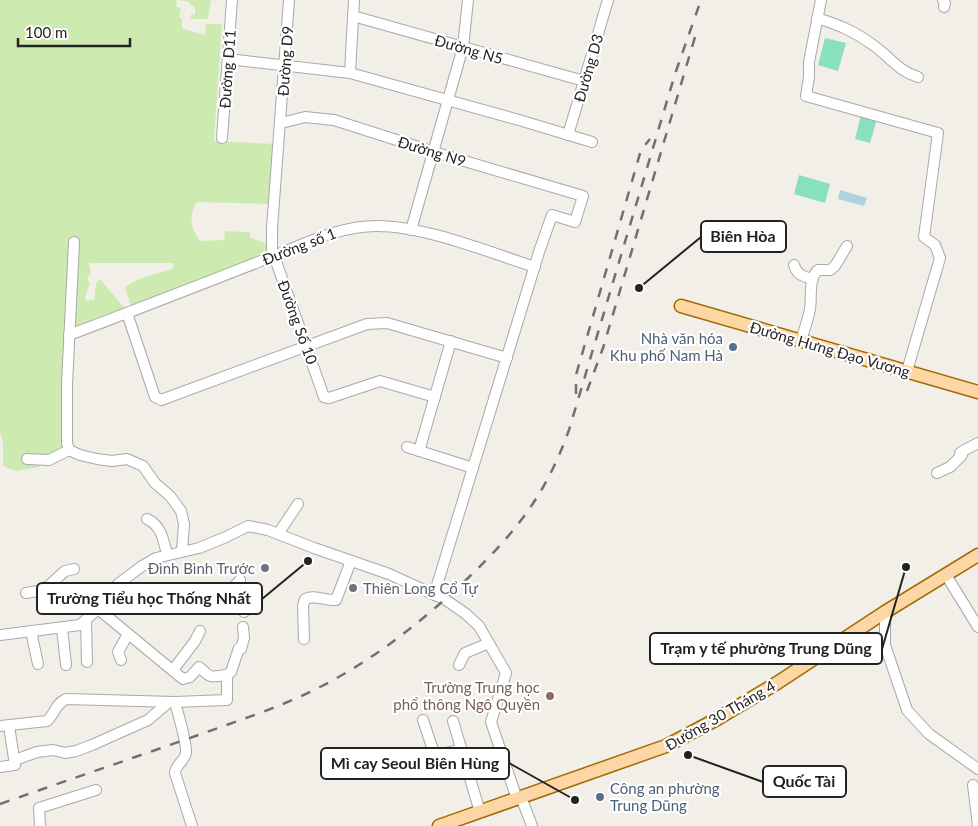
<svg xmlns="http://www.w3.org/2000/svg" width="978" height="826" viewBox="0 0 978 826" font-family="Lato,sans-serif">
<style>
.grass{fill:#cdebb0}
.pitch{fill:#88e0be}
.water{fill:#aad3df}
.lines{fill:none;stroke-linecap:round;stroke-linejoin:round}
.minor-casing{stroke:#a9a9a9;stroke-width:12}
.major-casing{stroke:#a06b00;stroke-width:15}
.minor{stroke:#fff;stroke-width:10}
.major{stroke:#fcd6a4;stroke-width:12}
.rail{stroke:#707070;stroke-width:2.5;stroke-dasharray:10 10;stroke-linecap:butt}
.service-dot{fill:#5c6f8a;stroke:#fff;stroke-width:2}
.worship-dot{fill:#6b7280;stroke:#fff;stroke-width:2}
.education-dot{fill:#8d6e63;stroke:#fff;stroke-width:2}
.labels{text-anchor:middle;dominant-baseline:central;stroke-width:4.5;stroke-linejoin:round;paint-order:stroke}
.street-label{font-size:15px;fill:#222;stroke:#fff}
.service-label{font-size:15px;fill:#4e5e75;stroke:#fff;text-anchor:end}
.worship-label{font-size:15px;fill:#5b616d;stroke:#fff;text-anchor:end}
.education-label{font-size:15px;fill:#785e54;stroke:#fff;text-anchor:end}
.leader{fill:none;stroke:#222;stroke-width:2}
.callout-dot{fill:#222;stroke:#fff;stroke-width:2}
.callout{fill:#fff;stroke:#222;stroke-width:2}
.callout-label{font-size:16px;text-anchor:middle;font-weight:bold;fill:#222}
</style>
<rect width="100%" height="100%" fill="#f2efe9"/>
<g class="grass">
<path d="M 0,0 L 177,0 L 176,6 L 181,9 L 179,18 L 182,19 L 182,28 L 205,35 L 206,24 L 222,24 L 214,141 L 275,144 L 270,204 L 197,202 C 188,217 191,227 200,241 L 224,240 L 225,231 L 250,232 L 250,237 L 269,245 L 270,255 L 132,308 L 125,288 C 139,276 155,275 172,269 L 174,263 L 89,263 L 91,273 L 87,279 L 90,283 L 85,297 L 86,301 L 94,300 L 96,283 L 100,279 L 126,310 L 67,333 L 65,449 L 41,458 L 40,467 L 15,471 L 3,466 L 3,443 L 0,432 Z"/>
<polygon points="178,0 211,0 208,19 191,19 191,14 195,15 195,8 189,2"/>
</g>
<g class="pitch">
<polygon points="825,38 846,43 838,71 818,65"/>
<polygon points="861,115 877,119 870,143 855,139"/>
<polygon points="799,175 830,184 825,203 794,194"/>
</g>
<polygon class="water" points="840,190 867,198 864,206 838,199"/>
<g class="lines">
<g class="minor-casing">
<g id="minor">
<polyline points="289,0 272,228 272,250 324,397 329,398 380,381 435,397"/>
<polyline points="821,0 809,62 809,77 806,96 938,133 924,237 935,245 940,258 907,371"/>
<polyline points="943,0 945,3 944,7"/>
<polyline points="353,16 584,81"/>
<path d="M 817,18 C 839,25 854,31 873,45 C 890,57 898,71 918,77"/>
<polyline points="228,59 350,73 519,120 592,142"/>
<polyline points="350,73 354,0"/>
<polyline points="281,123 305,117 334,120 434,152 583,196 575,222 552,215 539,252 434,595"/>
<polyline points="568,135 608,0"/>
<polyline points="222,138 232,0"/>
<polyline points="411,230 463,47 468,0"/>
<polyline points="74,242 67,384 67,443 69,450 80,455 97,459 112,461 127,459 143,466 155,483 170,496 181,511 184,524 182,551"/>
<path d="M 794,265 C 797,275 804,277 813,279"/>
<polyline points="127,313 155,397 161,400 367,324 387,323 507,358"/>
<path d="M 69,335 C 133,311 197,286 261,261 C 300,247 335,226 377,226 C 425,226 488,252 535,267"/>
<path d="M 801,341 C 804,330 808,320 810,309 C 812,297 808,279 818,270 L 830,270 L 835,266 L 847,246"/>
<polyline points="407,447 473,468"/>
<polyline points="419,451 451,341"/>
<polyline points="27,459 49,460 69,450"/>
<polyline points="937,473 950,467 962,455 960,453 963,451 978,443"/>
<path d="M 147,519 C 162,526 163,540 167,554"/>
<polyline points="278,534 298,504"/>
<polyline points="946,575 978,627"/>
<polyline points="240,580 231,590 230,595 244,612"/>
<polyline points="26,593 44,590 65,571 74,569"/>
<polyline points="885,612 885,645 907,710 929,734 978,769"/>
<polyline points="86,622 87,662"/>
<polyline points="62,628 66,665"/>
<polyline points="31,631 38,664"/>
<polyline points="0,635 80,625 98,609 118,584 142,566 156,558 199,548 226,537 248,526 268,530 314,548 389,574 446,600 466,614 479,626 506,673 491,722 517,799"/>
<path d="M 304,639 L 303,606 L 305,599 C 315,594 325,601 336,600 L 351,561"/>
<polyline points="241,649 244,638 243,627"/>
<polyline points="121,660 118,652 128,634"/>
<polyline points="459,665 465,653 489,643"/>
<polyline points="173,670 195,641 200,631"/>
<polyline points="227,675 231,672 239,648"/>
<path d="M 175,702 C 178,714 187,743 186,753 C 184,762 175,765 175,773 L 192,826"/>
<polyline points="423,720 435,756"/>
<polyline points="453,721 480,812"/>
<path d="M 0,726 L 47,721 C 55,714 55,704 66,699 L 175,702 L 227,700 L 227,675 C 210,677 212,679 199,667 L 190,677 L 183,679 L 98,609"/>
<polyline points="15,760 37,752 53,750 65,753 76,751 92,745 148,720 169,702"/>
<polyline points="409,763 461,749"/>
<polyline points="0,767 15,765 9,726"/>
<polyline points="973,785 978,826"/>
<polyline points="521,797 532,826"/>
<polyline points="40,826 39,808 96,790"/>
</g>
</g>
<g class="major-casing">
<g id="major">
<polyline points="681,306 978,392"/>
<polyline points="439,826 666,746 717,719 777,683 885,612 978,555"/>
</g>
</g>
<use href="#minor" class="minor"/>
<use href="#major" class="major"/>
<g class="rail">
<polyline points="587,391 603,348 695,37"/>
<polyline points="576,394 576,375 641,150 650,139"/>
<path d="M 0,804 C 68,780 136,757 204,733 C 243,719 283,706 320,687 C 375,659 424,620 468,578 C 517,531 546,494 569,430 L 675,74 L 701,0"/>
</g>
</g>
<g class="service-dot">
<circle cx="733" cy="347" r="5"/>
<circle cx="600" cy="797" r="5"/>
</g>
<g class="worship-dot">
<circle cx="265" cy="568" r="5"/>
<circle cx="353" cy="588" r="5"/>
</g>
<circle class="education-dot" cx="550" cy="696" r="5"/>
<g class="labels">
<g class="street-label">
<text transform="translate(469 49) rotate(16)">Đường N5</text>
<text transform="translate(285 61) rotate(-86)">Đường D9</text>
<text transform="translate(588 68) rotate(-74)">Đường D3</text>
<text transform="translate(227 69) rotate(-86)">Đường D11</text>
<text transform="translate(432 151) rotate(17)">Đường N9</text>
<text transform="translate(299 246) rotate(-21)">Đường số 1</text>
<text transform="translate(298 322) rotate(70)">Đường Số 10</text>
<text transform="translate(830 349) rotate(16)">Đường Hưng Đạo Vương</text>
<text transform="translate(720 715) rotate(-30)">Đường 30 Tháng 4</text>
</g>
<g class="service-label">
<text x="723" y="338">Nhà văn hóa<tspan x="723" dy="17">Khu phố Nam Hà</tspan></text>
<text x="610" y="788" text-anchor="start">Công an phường<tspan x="610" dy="17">Trung Dũng</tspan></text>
</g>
<g class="worship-label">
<text x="255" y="568">Đình Bình Trước</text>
<text x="363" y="588" text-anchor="start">Thiên Long Cổ Tự</text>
</g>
<g class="education-label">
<text x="540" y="687">Trường Trung học<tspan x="540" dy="17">phổ thông Ngô Quyền</tspan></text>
</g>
</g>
<path class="leader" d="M639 288L701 237M308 561L262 599M906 567L882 649M575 800L509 763M688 755L763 782"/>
<g class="callout-dot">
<circle cx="639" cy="288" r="5"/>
<circle cx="308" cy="561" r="5"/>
<circle cx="906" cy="567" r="5"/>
<circle cx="575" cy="800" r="5"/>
<circle cx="688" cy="755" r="5"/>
</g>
<g class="callout">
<rect x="701" y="221" width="85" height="31" rx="5"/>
<rect x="37" y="583" width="225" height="31" rx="5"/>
<rect x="650" y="633" width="232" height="31" rx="5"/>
<rect x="321" y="748" width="188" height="31" rx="5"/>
<rect x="763" y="766" width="83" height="31" rx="5"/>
</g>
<g class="callout-label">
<text x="743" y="242">Biên Hòa</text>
<text x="149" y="604">Trường Tiểu học Thống Nhất</text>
<text x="766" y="654">Trạm y tế phường Trung Dũng</text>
<text x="415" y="769">Mì cay Seoul Biên Hùng</text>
<text x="804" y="787">Quốc Tài</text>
</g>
<path d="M18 38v8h112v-8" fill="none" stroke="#222222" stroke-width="2.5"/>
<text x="25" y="38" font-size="15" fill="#222222" stroke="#ffffff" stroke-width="4" paint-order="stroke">100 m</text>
</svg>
